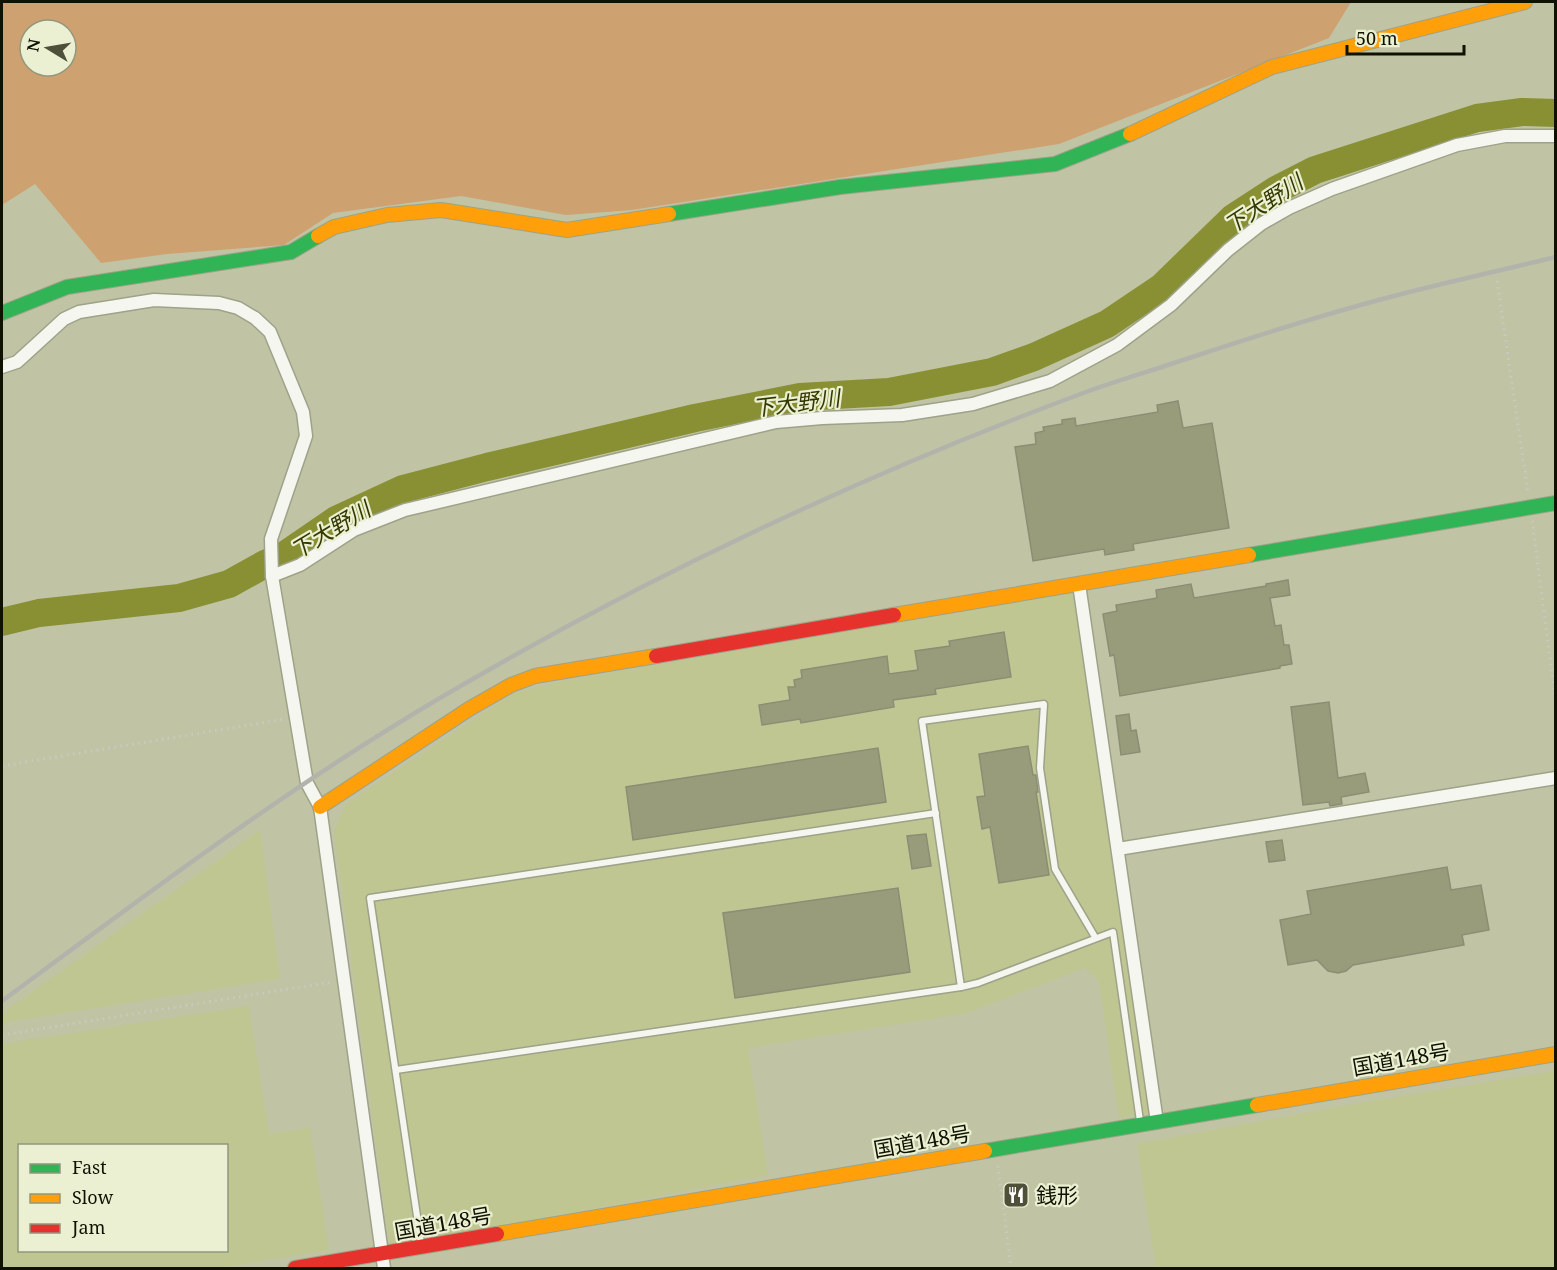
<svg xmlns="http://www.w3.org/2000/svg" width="1557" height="1270" viewBox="0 0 1557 1270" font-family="'Noto Serif','Noto Sans JP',serif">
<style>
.built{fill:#bfc691;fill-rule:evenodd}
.green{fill:#cea171;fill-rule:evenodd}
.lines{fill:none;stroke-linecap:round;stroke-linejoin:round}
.river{stroke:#899034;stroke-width:28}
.building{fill:#989c7b;stroke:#8b8e75;stroke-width:1.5}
.lane-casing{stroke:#9ea288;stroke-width:9}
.street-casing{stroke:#9ea288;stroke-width:15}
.fast-casing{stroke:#9ea288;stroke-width:16}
.slow-casing{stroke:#9ea288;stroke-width:16}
.jam-casing{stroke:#9ea288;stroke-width:16}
.path{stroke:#c8cac0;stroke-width:3;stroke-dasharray:1.5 4.5;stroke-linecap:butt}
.lane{stroke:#f6f6f1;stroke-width:6}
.street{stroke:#f6f6f1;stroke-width:12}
.fast{stroke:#30b455;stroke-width:14}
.slow{stroke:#ff9f0a;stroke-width:14}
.jam{stroke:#e5322d;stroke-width:14}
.rail{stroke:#b2b4ac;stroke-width:4.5}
.labels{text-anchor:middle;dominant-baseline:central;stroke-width:4.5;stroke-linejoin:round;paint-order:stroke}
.street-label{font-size:21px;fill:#101200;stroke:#ebf0d2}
.poi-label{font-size:21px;fill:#101200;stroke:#ebf0d2;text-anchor:start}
.water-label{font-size:22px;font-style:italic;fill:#353901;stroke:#ebf0d2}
</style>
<rect width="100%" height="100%" fill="#c0c4a4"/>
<g class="built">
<polygon points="1072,592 1153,1112 1119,1118 1099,981 1084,968 967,1013 748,1048 768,1175 390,1247 334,831 346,804 514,693 553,683"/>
<polygon points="260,830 280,979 2,1023 2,1013"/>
<path d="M 249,1006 L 269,1134 L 310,1128 L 329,1250 L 220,1268 L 2,1268 L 2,1044 ZM 20,1146 L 226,1146 L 226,1250 L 20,1250 Z"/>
<polygon points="1555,1071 1555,1268 1156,1268 1137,1144 1359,1103"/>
</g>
<path class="green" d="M 2,2 L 1351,2 L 1329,38 L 1059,144 L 632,210 L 566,215 L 461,196 L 333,213 L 284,245 L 167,254 L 101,263 L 35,184 L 2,205 ZM 30,30 L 66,30 L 66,66 L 30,66 Z"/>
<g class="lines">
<polyline class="river" points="2,622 39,613 179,598 229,584 265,564 282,557 336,520 403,489 487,467 695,418 800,397 889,392 992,372 1034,357 1107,324 1162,287 1233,218 1276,190 1315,170 1477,118 1522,112 1556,113"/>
</g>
<g class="building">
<polygon points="1178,401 1183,428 1212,423 1229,528 1133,544 1134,550 1105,555 1104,549 1033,561 1015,447 1036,444 1035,433 1044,431 1043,427 1062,424 1062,420 1075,418 1076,426 1158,412 1157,405"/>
<polygon points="1288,580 1290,595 1270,598 1275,626 1281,625 1284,645 1289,645 1292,664 1280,666 1280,668 1120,696 1114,655 1110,656 1103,614 1117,611 1116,605 1157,598 1156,590 1191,584 1194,598 1266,586 1266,584"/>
<polygon points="1004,632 1011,677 935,689 936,694 893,700 894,707 801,723 800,719 762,725 759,705 790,700 788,687 795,687 794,680 802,678 801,670 887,656 889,674 918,670 915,651 950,646 949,641"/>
<polygon points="1329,702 1338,778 1365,773 1369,792 1341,797 1342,804 1330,806 1329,802 1303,805 1291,707"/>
<polygon points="1129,714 1131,731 1136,730 1140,752 1121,755 1116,716"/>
<polygon points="1028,746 1033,775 1036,775 1038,792 1036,792 1049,875 999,883 990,827 982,829 977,797 985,796 979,754"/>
<polygon points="878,748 886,802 633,840 626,787"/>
<polygon points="926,834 931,866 912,869 907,836"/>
<polygon points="1282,840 1285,860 1269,862 1266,842"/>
<polygon points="1447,867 1451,890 1481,885 1489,930 1462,935 1464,945 1353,965 1346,971 1338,973 1328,971 1317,960 1288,965 1280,920 1311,914 1307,891"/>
<polygon points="898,888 910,972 735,998 723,913"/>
</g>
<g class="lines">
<g class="lane-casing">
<g id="lane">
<polyline points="961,987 922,721 1044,704 1040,768 1055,869 1095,937"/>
<polyline points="396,1070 961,987 978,983 1113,932 1140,1121"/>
<polyline points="421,1243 370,898 936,813"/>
</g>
</g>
<g class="street-casing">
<g id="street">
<polyline points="2,367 17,362 64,319 79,312 154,300 219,303 238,308 255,318 270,332 303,412 306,436 271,539 272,576 307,783 320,807 384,1268"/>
<polyline points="272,576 300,565 354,530 405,510 776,422 822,418 902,415 973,404 1050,381 1117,345 1171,305 1228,250 1261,224 1289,208 1332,189 1457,145 1505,136 1556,136"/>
<polyline points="1079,584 1157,1122"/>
<polyline points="1118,849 1556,778"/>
</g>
</g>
<g class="fast-casing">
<g id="fast">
<polyline points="669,214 840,187 1055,164 1130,134"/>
<polyline points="2,313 67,287 291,252 318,236"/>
<polyline points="1249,555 1556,503"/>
<polyline points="985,1151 1257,1105"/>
</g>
</g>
<g class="slow-casing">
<g id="slow">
<polyline points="1130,134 1272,67 1525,2"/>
<polyline points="318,236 334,227 387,215 441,210 567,230 669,214"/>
<polyline points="894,615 1249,555"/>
<polyline points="320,807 469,709 511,685 535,676 656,656"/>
<polyline points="1257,1105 1556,1054"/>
<polyline points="497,1234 985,1151"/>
</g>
</g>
<g class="jam-casing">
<g id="jam">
<polyline points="656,656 894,615"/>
<polyline points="295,1268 497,1234"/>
</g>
</g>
<g class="path">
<polyline points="1497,281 1528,493"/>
<polyline points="1532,521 1556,703"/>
<polyline points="2,766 285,719"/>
<polyline points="2,1035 332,982"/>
<polyline points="998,1166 1011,1268"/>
</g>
<use href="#lane" class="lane"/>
<use href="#street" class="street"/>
<use href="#fast" class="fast"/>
<use href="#slow" class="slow"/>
<use href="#jam" class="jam"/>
<path class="rail" d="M 2,1001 C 144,896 287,788 440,698 C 646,577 862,475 1086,392 C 1116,381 1147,372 1177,362 C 1249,338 1321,315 1394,296 C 1448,282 1502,270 1556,257"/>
</g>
<defs>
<g id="restaurant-square" transform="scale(1.35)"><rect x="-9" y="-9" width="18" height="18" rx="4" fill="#4e5039" stroke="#ebf0d2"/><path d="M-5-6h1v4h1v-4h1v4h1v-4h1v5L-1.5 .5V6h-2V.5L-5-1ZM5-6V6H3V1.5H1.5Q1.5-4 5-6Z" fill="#fff"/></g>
</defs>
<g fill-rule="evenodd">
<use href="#restaurant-square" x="1016" y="1195"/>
</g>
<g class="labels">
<g class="street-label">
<text transform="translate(1401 1059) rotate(-10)">国道148号</text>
<text transform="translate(922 1141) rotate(-10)">国道148号</text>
<text transform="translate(443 1223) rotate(-10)">国道148号</text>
</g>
<g class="poi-label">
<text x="1036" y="1195">銭形</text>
</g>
<g class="water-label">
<text transform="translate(1263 203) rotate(-33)">下大野川</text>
<text transform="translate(796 402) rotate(-7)">下大野川</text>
<text transform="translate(330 529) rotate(-31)">下大野川</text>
</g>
</g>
<rect width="1557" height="1270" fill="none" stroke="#101200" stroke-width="6"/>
<rect x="18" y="1144" width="210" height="108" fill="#ebf0d2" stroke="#93977e" stroke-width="1.5"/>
<rect x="30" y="1164" width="30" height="9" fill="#30b455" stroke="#93977e" stroke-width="1.5"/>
<text x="72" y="1174" font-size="18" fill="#101200">Fast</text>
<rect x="30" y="1194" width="30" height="9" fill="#ff9f0a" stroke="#93977e" stroke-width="1.5"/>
<text x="72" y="1204" font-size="18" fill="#101200">Slow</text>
<rect x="30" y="1224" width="30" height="9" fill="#e5322d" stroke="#93977e" stroke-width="1.5"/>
<text x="72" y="1234" font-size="18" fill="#101200">Jam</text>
<g transform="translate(48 48) rotate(281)"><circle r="28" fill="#ebf0d2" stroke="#93977e" stroke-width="1.5"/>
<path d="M0-4.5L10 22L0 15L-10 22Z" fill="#4e5039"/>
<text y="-9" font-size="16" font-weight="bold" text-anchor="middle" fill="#101200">N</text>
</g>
<path d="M1347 45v9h117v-9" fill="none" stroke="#101200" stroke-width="3"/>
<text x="1356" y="45" font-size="18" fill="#101200" stroke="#ebf0d2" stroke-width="4.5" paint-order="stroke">50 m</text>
</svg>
